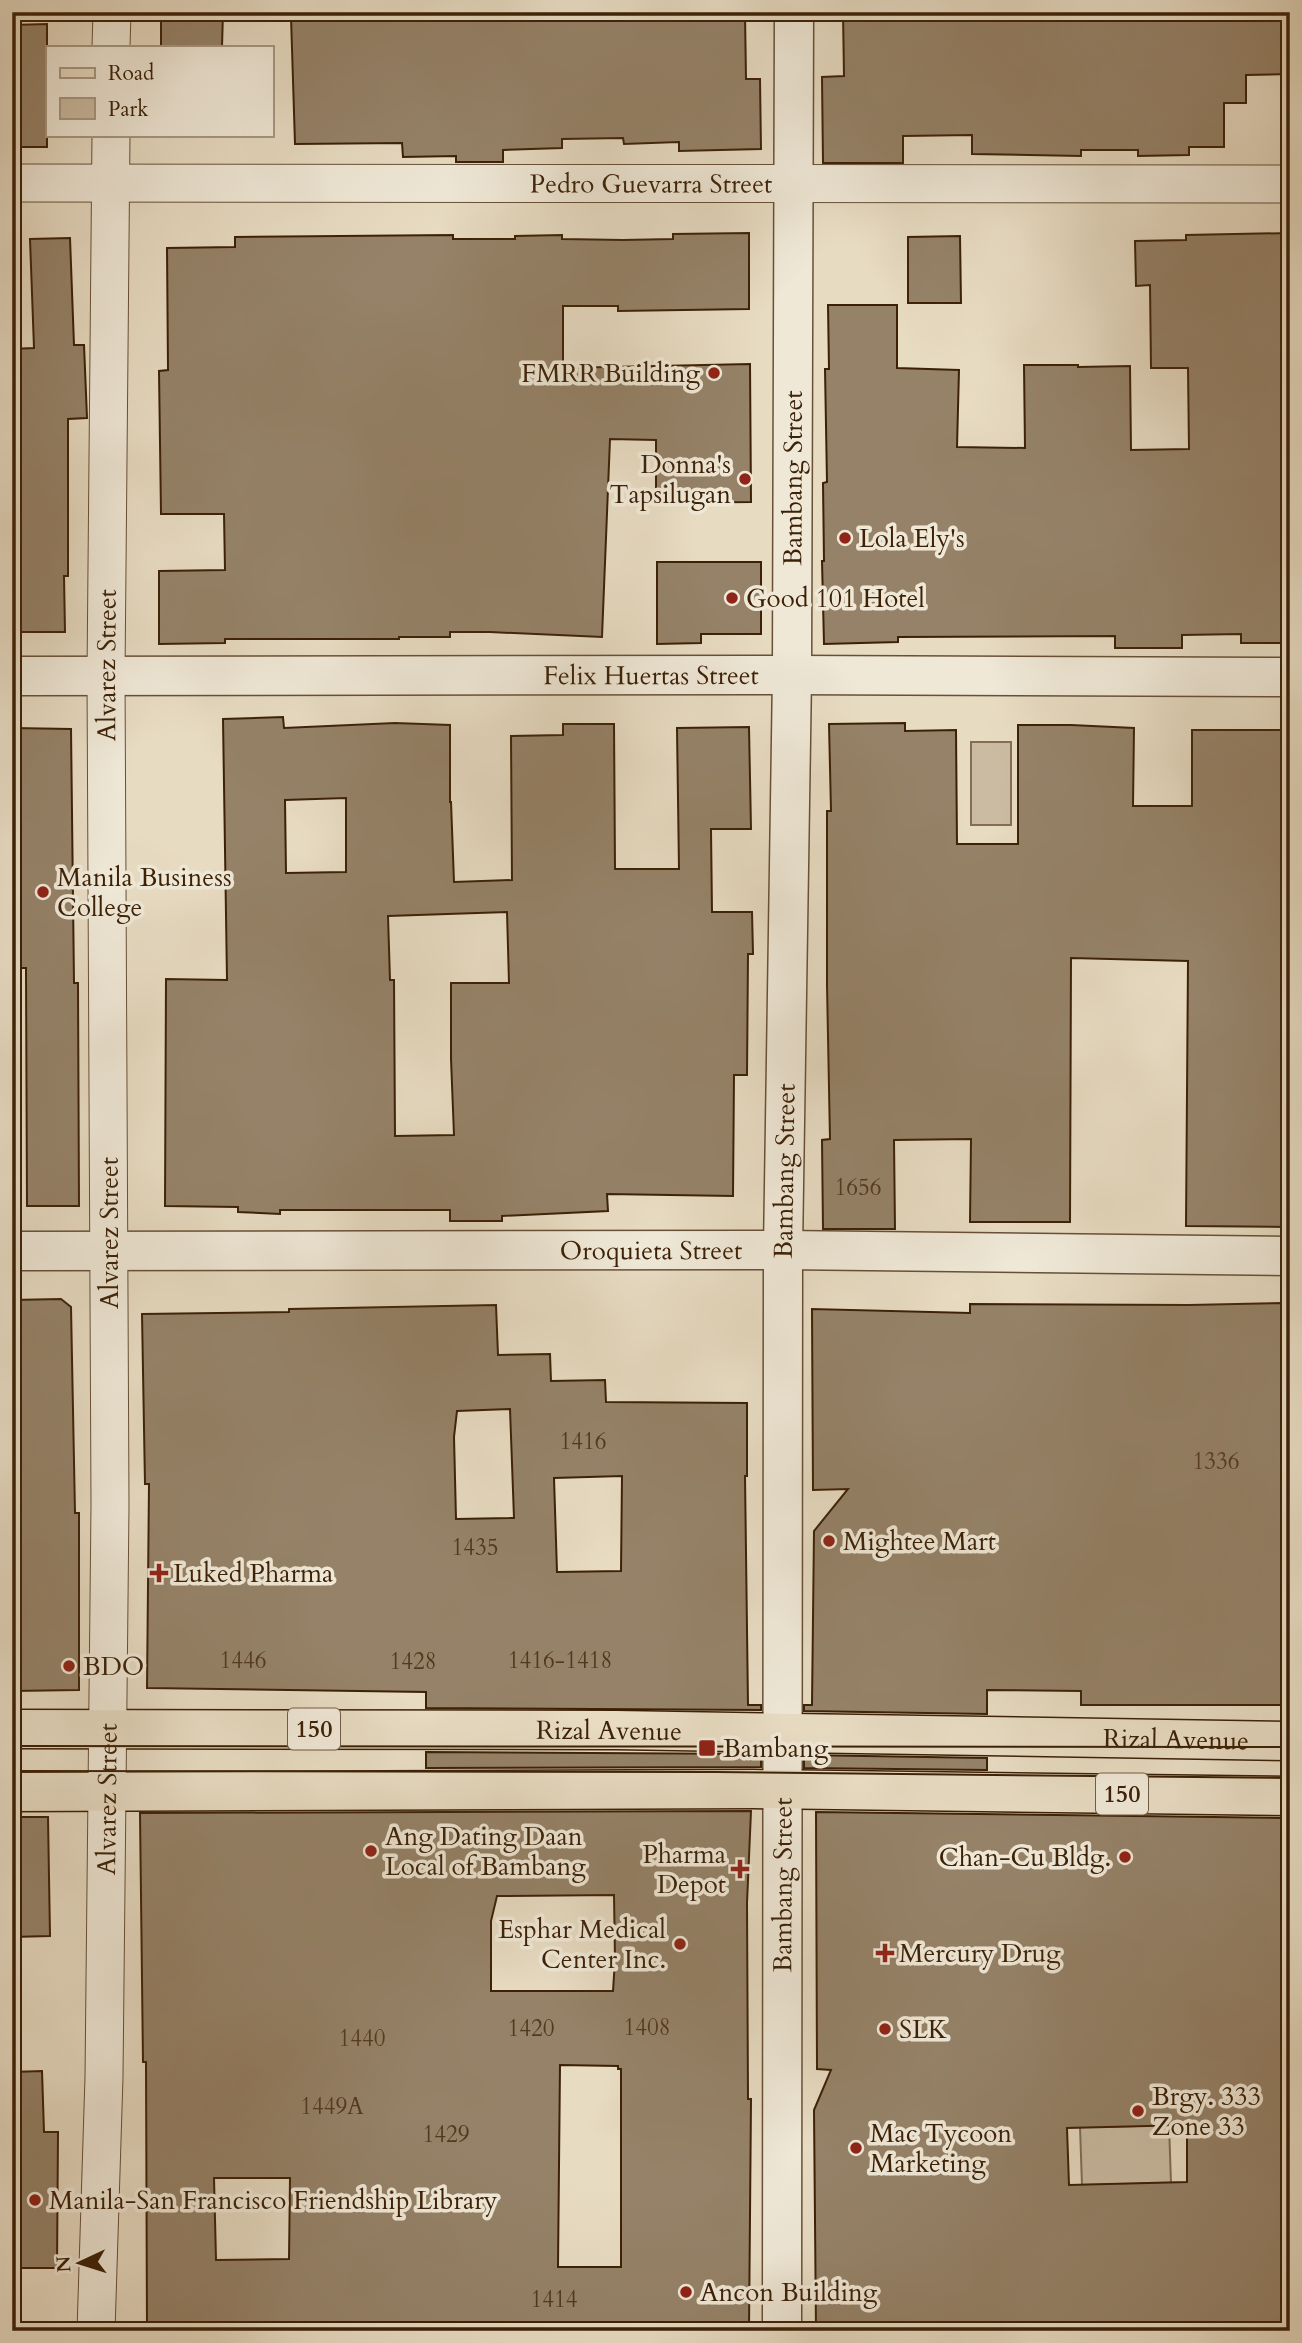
<svg xmlns="http://www.w3.org/2000/svg" width="1302" height="2343" viewBox="0 0 1302 2343" font-family="Cardo,serif">
<style>
.green{fill:#cabba2;stroke:#836e54;stroke-width:2}
.building{fill:#958268;stroke:#3c2107;stroke-width:2;fill-rule:evenodd}
.lines{fill:none;stroke-linecap:round;stroke-linejoin:round}
.minor-casing{stroke:#675036;stroke-width:39}
.tertiary-casing{stroke:#675036;stroke-width:41}
.primary-casing{stroke:#3c2107;stroke-width:41}
.minor{stroke:#efe8d7;stroke-width:37}
.tertiary{stroke:#efe8d7;stroke-width:38}
.primary{stroke:#e7dbc2;stroke-width:38}
.tram{stroke:#3c2107;stroke-width:2}
.poi-dot{fill:#8f2418;stroke:#efe8d7;stroke-width:2.5}
.labels{text-anchor:middle;dominant-baseline:central;stroke-width:7;stroke-linejoin:round;paint-order:stroke}
.number-label{font-size:23px;fill:#52391f}
.shield{fill:#efe8d7;stroke:#725d45;stroke-width:2}
.shield-label{font-size:24px;font-weight:bold;fill:#3c2107}
.street-label{font-size:26px;fill:#3c2107;stroke:#efe8d7}
.poi-label{font-size:26px;fill:#3c2107;stroke:#efe8d7;text-anchor:start}
</style>
<rect width="100%" height="100%" fill="#e7dbc2"/>
<filter id="stains"><feTurbulence type="fractalNoise" baseFrequency=".00286" numOctaves="4"/><feColorMatrix values="0 0 0 0 .2 0 0 0 0 .09 0 0 0 0 .02 0 0 0 .5 -.17"/></filter>
<radialGradient id="worn" r=".72"><stop offset=".6" stop-color="#630" stop-opacity="0"/><stop offset="1" stop-color="#630" stop-opacity=".3"/></radialGradient>
<g class="green">
<rect x="971" y="742" width="40" height="83"/>
<polygon points="1079,2097 1108,2127 1169,2125 1171,2183 1082,2185"/>
</g>
<g class="building">
<polygon points="161,12 223,12 222,47 161,47"/>
<polygon points="344,12 509,12 509,15 604,12 745,13 746,79 760,79 761,149 679,151 679,142 624,144 623,138 562,139 562,148 503,150 503,162 456,162 456,156 403,157 402,143 295,144 291,17 345,15"/>
<polygon points="843,12 1020,12 1020,15 1084,15 1084,12 1290,12 1290,74 1246,75 1246,103 1224,103 1224,147 1189,147 1189,155 1138,156 1138,150 1081,150 1081,156 972,154 972,135 903,136 903,163 823,163 822,77 844,76"/>
<polygon points="47,24 47,147 12,147 12,25"/>
<polygon points="749,233 749,309 618,311 618,306 563,306 563,368 750,364 751,502 656,503 656,440 610,439 602,637 490,632 450,632 450,637 399,637 399,639 225,639 225,643 159,644 159,571 225,570 224,514 161,514 159,371 168,370 167,248 235,247 235,237 453,235 453,239 515,239 515,236 562,235 562,239 623,240 673,239 673,234"/>
<polygon points="1290,233 1290,643 1241,643 1241,634 1182,635 1182,648 1115,648 1115,636 898,637 898,642 824,644 822,561 824,561 823,483 827,482 825,369 829,369 828,305 897,305 897,368 959,370 957,447 1025,448 1024,365 1078,365 1078,367 1130,366 1131,450 1189,449 1188,368 1151,368 1150,285 1136,286 1135,241 1186,240 1186,235"/>
<polygon points="960,236 961,303 908,303 908,237"/>
<polygon points="70,238 74,345 84,345 87,418 68,419 68,576 64,576 65,632 13,632 12,515 15,515 12,349 34,348 30,239"/>
<polygon points="657,562 761,562 761,634 701,634 701,643 657,644"/>
<path d="M 283,717 L 284,728 L 395,723 L 450,725 L 450,802 L 451,802 L 454,882 L 512,880 L 511,736 L 563,735 L 563,724 L 614,724 L 615,869 L 679,869 L 677,728 L 749,727 L 751,829 L 711,829 L 712,912 L 752,912 L 753,954 L 748,954 L 747,1075 L 734,1075 L 733,1196 L 607,1194 L 608,1211 L 502,1216 L 502,1221 L 450,1221 L 450,1210 L 280,1210 L 280,1214 L 238,1212 L 238,1207 L 165,1206 L 166,979 L 227,980 L 223,719 ZM 346,798 L 346,872 L 286,873 L 285,800 ZM 507,912 L 509,983 L 451,983 L 451,1059 L 454,1135 L 395,1136 L 394,980 L 390,980 L 388,916 Z"/>
<polygon points="905,723 905,731 956,730 957,844 1018,844 1018,725 1071,725 1134,728 1133,806 1192,806 1192,730 1287,730 1286,960 1284,960 1287,1227 1186,1226 1188,961 1071,958 1070,1222 970,1222 971,1139 894,1140 895,1229 823,1229 822,1140 830,1139 827,985 827,811 831,811 829,724"/>
<polygon points="13,728 71,729 74,983 78,983 79,1206 27,1206 26,968 12,968"/>
<polygon points="61,1299 71,1307 75,1513 79,1513 79,1690 12,1691 12,1300"/>
<polygon points="1282,1303 1286,1492 1282,1491 1283,1705 1081,1705 1081,1691 987,1690 987,1714 804,1711 804,1705 812,1705 814,1531 848,1489 813,1490 812,1309 970,1313 970,1304 1189,1305"/>
<path d="M 496,1305 L 498,1355 L 550,1354 L 551,1381 L 605,1380 L 606,1402 L 747,1403 L 747,1476 L 745,1476 L 748,1705 L 761,1705 L 761,1710 L 426,1708 L 426,1692 L 147,1688 L 149,1484 L 145,1484 L 142,1314 L 289,1312 L 289,1309 ZM 510,1409 L 514,1518 L 456,1519 L 454,1437 L 457,1411 ZM 622,1476 L 621,1571 L 557,1572 L 554,1478 Z"/>
<polygon points="426,1752 761,1754 761,1767 426,1768"/>
<polygon points="804,1755 987,1758 987,1770 804,1768"/>
<path d="M 751,1811 L 747,1903 L 748,2099 L 751,2099 L 749,2331 L 147,2331 L 146,2062 L 143,2062 L 140,1813 ZM 614,1895 L 615,1960 L 613,1991 L 491,1991 L 491,1921 L 497,1896 ZM 560,2065 L 618,2066 L 618,2069 L 621,2069 L 621,2267 L 558,2267 ZM 214,2178 L 290,2178 L 289,2259 L 216,2260 Z"/>
<path d="M 816,1812 L 1285,1818 L 1283,2103 L 1285,2103 L 1286,2331 L 816,2331 L 814,2110 L 831,2070 L 817,2069 ZM 1187,2125 L 1187,2182 L 1069,2185 L 1067,2128 Z"/>
<polygon points="12,1817 48,1817 50,1936 12,1937"/>
<polygon points="42,2071 44,2132 58,2132 57,2268 12,2268 12,2072"/>
</g>
<g class="lines">
<g class="minor-casing">
<g id="minor">
<polyline points="111,47 112,12"/>
<path id="s1" d="M 12,183 L 1290,184"/>
<path id="s2" d="M 96,2331 L 104,2077 L 110,1505 L 106,675 L 111,135"/>
</g>
</g>
<g class="tertiary-casing">
<g id="tertiary">
<path id="s3" d="M 12,676 L 792,675 L 1290,677"/>
<path id="s4" d="M 12,1251 L 783,1250 L 1290,1256"/>
<path id="s5" d="M 782,2331 L 783,1250 L 792,675 L 794,12"/>
</g>
</g>
<g class="primary-casing">
<g id="primary">
<path id="s6" d="M 12,1729 L 616,1730 L 1290,1741"/>
<polyline points="12,1792 754,1789 1290,1796"/>
</g>
</g>
<use href="#minor" class="minor"/>
<use href="#tertiary" class="tertiary"/>
<use href="#primary" class="primary"/>
<g class="tram">
<polyline points="12,1746 1290,1747"/>
<polyline points="12,1771 716,1772 1290,1778"/>
</g>
</g>
<g class="poi-dot">
<circle cx="714" cy="373" r="7"/>
<circle cx="745" cy="479" r="7"/>
<circle cx="845" cy="538" r="7"/>
<circle cx="732" cy="598" r="7"/>
<circle cx="43" cy="892" r="7"/>
<circle cx="829" cy="1541" r="7"/>
<path d="M155.5 1562.5h7v7h7v7h-7v7h-7v-7h-7v-7h7z"/>
<circle cx="69" cy="1666" r="7"/>
<rect x="698" y="1739" width="18" height="18" rx="3.5"/>
<circle cx="371" cy="1851" r="7"/>
<circle cx="1125" cy="1857" r="7"/>
<path d="M736.5 1858.5h7v7h7v7h-7v7h-7v-7h-7v-7h7z"/>
<circle cx="680" cy="1944" r="7"/>
<path d="M881.5 1942.5h7v7h7v7h-7v7h-7v-7h-7v-7h7z"/>
<circle cx="885" cy="2029" r="7"/>
<circle cx="1138" cy="2111" r="7"/>
<circle cx="856" cy="2148" r="7"/>
<circle cx="35" cy="2200" r="7"/>
<circle cx="686" cy="2292" r="7"/>
</g>
<g class="labels">
<g class="number-label">
<text x="858" y="1187">1656</text>
<text x="583" y="1441">1416</text>
<text x="1216" y="1461">1336</text>
<text x="475" y="1547">1435</text>
<text x="243" y="1660">1446</text>
<text x="560" y="1660">1416-1418</text>
<text x="413" y="1661">1428</text>
<text x="647" y="2027">1408</text>
<text x="531" y="2028">1420</text>
<text x="362" y="2038">1440</text>
<text x="332" y="2106">1449A</text>
<text x="446" y="2134">1429</text>
<text x="554" y="2299">1414</text>
</g>
<g class="shield">
<rect x="288" y="1708.5" width="52" height="41" rx="5"/>
<rect x="1096" y="1773.5" width="52" height="41" rx="5"/>
</g>
<g class="shield-label">
<text x="314" y="1729">150</text>
<text x="1122" y="1794">150</text>
</g>
<g class="street-label">
<text stroke="none"><textPath href="#s1" startOffset="639">Pedro Guevarra Street</textPath></text>
<text stroke="none"><textPath href="#s5" startOffset="1853">Bambang Street</textPath></text>
<text stroke="none"><textPath href="#s2" startOffset="1666">Alvarez Street</textPath></text>
<text stroke="none"><textPath href="#s3" startOffset="639">Felix Huertas Street</textPath></text>
<text stroke="none"><textPath href="#s5" startOffset="1160">Bambang Street</textPath></text>
<text transform="translate(109 1233) rotate(-90)">Alvarez Street</text>
<text stroke="none"><textPath href="#s4" startOffset="639">Oroquieta Street</textPath></text>
<text stroke="none"><textPath href="#s6" startOffset="597">Rizal Avenue</textPath></text>
<text stroke="none"><textPath href="#s6" startOffset="1164">Rizal Avenue</textPath></text>
<text stroke="none"><textPath href="#s2" startOffset="532">Alvarez Street</textPath></text>
<text stroke="none"><textPath href="#s5" startOffset="446">Bambang Street</textPath></text>
</g>
<g class="poi-label">
<text x="700" y="373" text-anchor="end">FMRR Building</text>
<text x="731" y="464" text-anchor="end">Donna's<tspan x="731" dy="30">Tapsilugan</tspan></text>
<text x="859" y="538">Lola Ely's</text>
<text x="746" y="598">Good 101 Hotel</text>
<text x="57" y="877">Manila Business<tspan x="57" dy="30">College</tspan></text>
<text x="843" y="1541">Mightee Mart</text>
<text x="173" y="1573">Luked Pharma</text>
<text x="83" y="1666">BDO</text>
<text x="723" y="1748">Bambang</text>
<text x="385" y="1836">Ang Dating Daan<tspan x="385" dy="30">Local of Bambang</tspan></text>
<text x="726" y="1854" text-anchor="end">Pharma<tspan x="726" dy="30">Depot</tspan></text>
<text x="1111" y="1857" text-anchor="end">Chan-Cu Bldg.</text>
<text x="666" y="1929" text-anchor="end">Esphar Medical<tspan x="666" dy="30">Center Inc.</tspan></text>
<text x="899" y="1953">Mercury Drug</text>
<text x="899" y="2029">SLK</text>
<text x="1152" y="2096">Brgy. 333<tspan x="1152" dy="30">Zone 33</tspan></text>
<text x="870" y="2133">Mac Tycoon<tspan x="870" dy="30">Marketing</tspan></text>
<text x="49" y="2200">Manila-San Francisco Friendship Library</text>
<text x="700" y="2292">Ancon Building</text>
</g>
</g>
<rect width="1302" height="2343" fill="none" stroke="#e7dbc2" stroke-width="42"/>
<rect x="14" y="14" width="1274" height="2315" fill="none" stroke="#3c2107" stroke-width="3.5"/>
<rect x="21" y="21" width="1260" height="2301" fill="none" stroke="#3c2107" stroke-width="2"/>
<rect x="46" y="46" width="228" height="91" fill="#efe8d7" stroke="#a79884" stroke-width="2"/>
<rect x="60" y="68" width="35" height="10" fill="#e7dbc2" stroke="#a79884" stroke-width="2"/>
<text x="108" y="80" font-size="21" fill="#3c2107">Road</text>
<rect x="60" y="98" width="35" height="21" fill="#cabba2" stroke="#a79884" stroke-width="2"/>
<text x="108" y="116" font-size="21" fill="#3c2107">Park</text>
<g transform="translate(80 2263) rotate(266)" stroke="#efe8d7" stroke-width="5" paint-order="stroke">
<path d="M0-5L12 26L0 18L-12 26Z" fill="#3c2107"/>
<text y="-10" font-size="19" font-weight="bold" text-anchor="middle" fill="#3c2107">N</text>
</g>
<rect width="100%" height="100%" filter="url(#stains)"/>
<rect width="100%" height="100%" fill="url(#worn)"/>
</svg>
